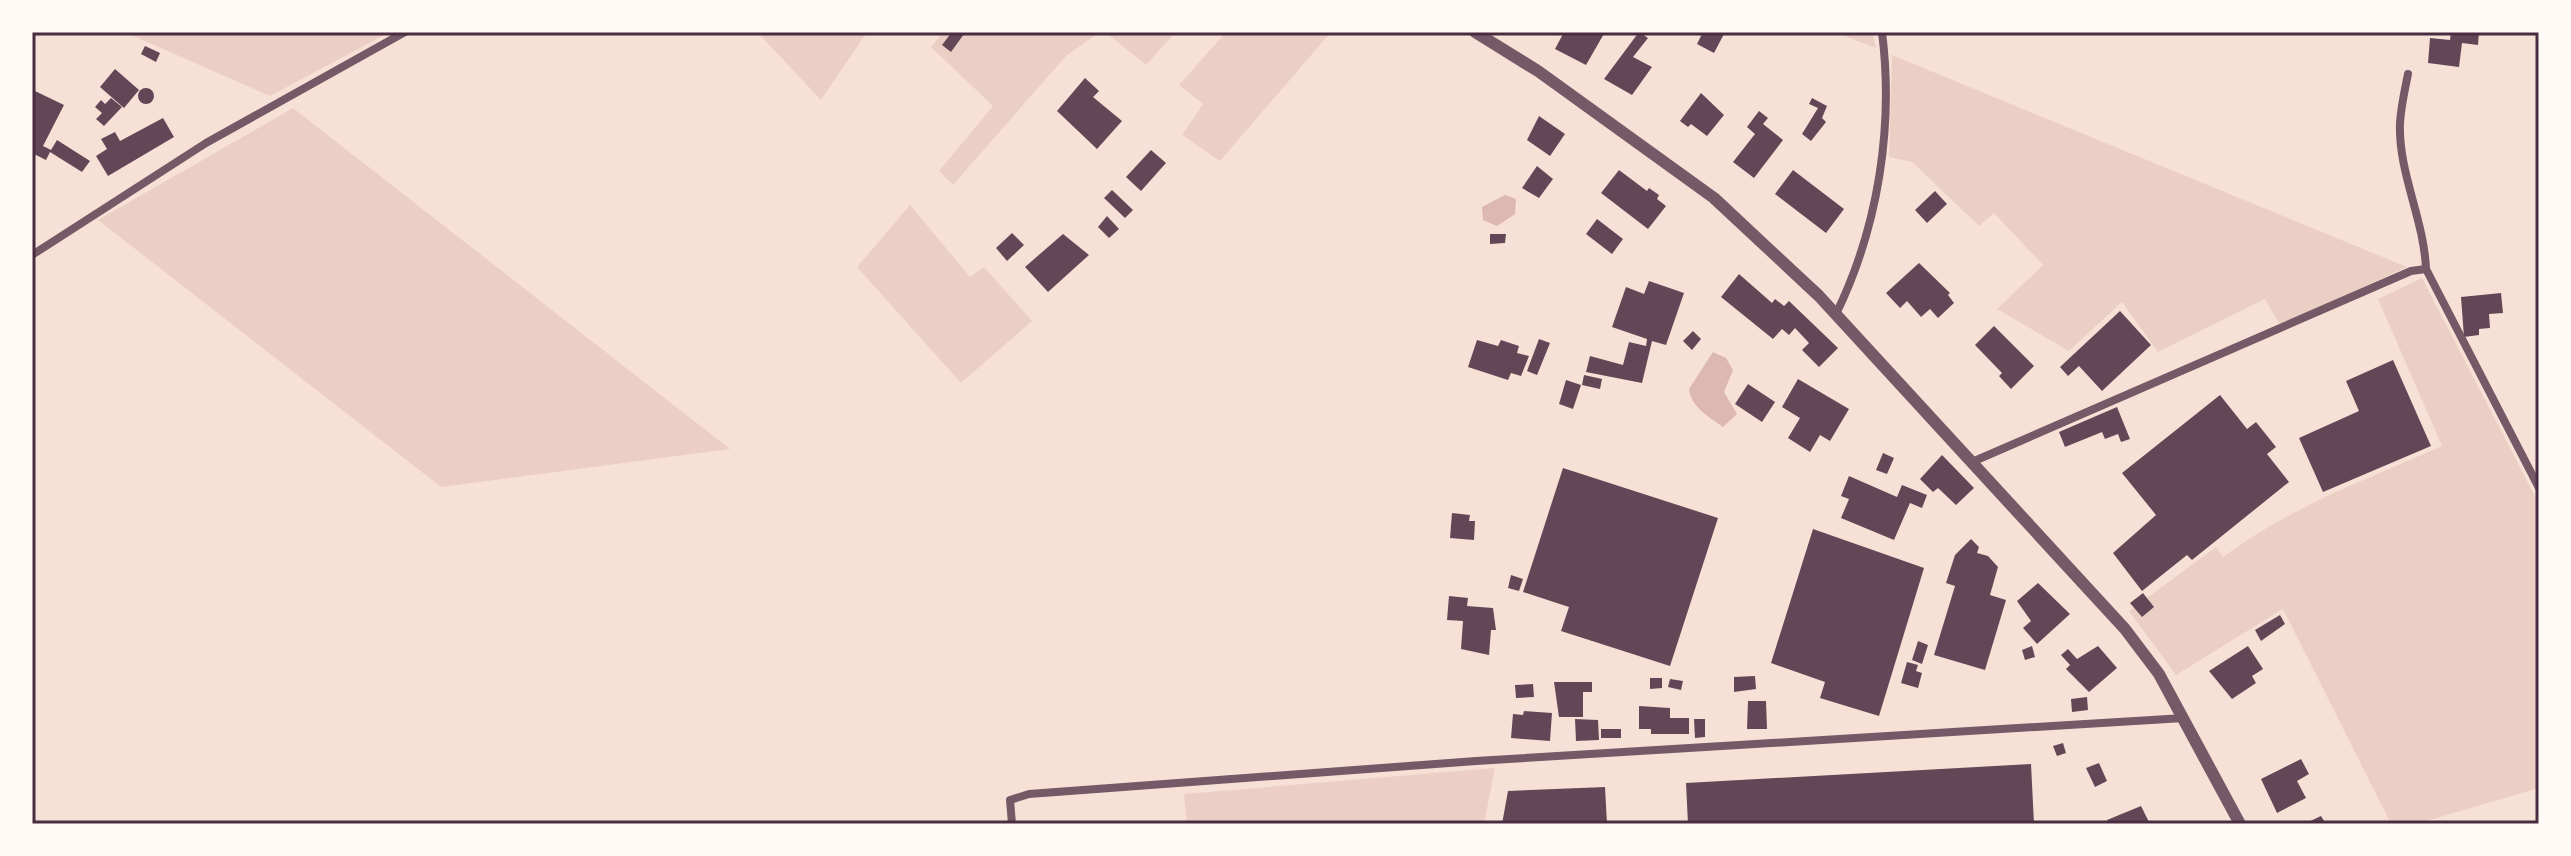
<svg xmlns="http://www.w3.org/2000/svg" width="2571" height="856" viewBox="0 0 2571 856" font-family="Signika,sans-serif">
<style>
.green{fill:#ebcfc5}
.water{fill:#dcb8b0}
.building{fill:#644757}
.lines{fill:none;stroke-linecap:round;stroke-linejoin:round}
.minor{stroke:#755966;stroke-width:8}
.tertiary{stroke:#755966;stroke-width:12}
.neatline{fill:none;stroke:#4a2c40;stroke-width:3}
</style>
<rect width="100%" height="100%" fill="#f7e1d7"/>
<g class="green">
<polygon points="124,32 390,32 270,96"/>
<polygon points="757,32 867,32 821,100"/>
<polygon points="943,32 1100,32 1066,56 953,185 939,171 993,106 931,47"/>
<polygon points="1105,32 1176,32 1146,65"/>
<polygon points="1226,32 1331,32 1220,161 1182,135 1203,104 1179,85"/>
<polygon points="1834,32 1872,32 1876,48"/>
<polygon points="1892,55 2407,267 2280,325 2265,299 2158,352 2122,302 2069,351 1997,309 2043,265 1994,213 1979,226 1912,162 1889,157"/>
<polygon points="293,108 730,449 441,487 98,220"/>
<polygon points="910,205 970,277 984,267 1032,321 961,383 857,267"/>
<path d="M 2422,278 L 2539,504 L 2539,788 L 2416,824 L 2391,824 L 2283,609 L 2176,675 L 2129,611 L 2216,547 L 2223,557 C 2290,507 2367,479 2442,446 L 2378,299 Z"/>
<polygon points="1495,768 1484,824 1187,824 1184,794"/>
</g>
<g class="water">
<polygon points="1505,195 1516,199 1515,214 1497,226 1483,220 1482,207"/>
<path d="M 1713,352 L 1726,358 L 1733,370 L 1724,392 L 1737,414 L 1723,427 C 1709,417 1691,407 1689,389 Z"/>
</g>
<g class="building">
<polygon points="952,32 964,34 951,52 942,45"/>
<polygon points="1564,32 1605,32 1586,65 1555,49"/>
<polygon points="1639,32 1648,38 1633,57 1652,67 1632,95 1604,79"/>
<polygon points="1703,32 1725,32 1714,53 1697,44"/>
<polygon points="2451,32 2479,32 2478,45 2462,43 2459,67 2428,63 2430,38 2450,40"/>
<polygon points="145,46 160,53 156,62 141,54"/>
<polygon points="115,69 139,90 124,108 100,87"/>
<polygon points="1085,78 1099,91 1093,97 1122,121 1097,149 1057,111"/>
<circle cx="146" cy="96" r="8"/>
<polygon points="35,91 64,105 43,146 51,150 57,140 90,161 82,172 50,152 46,160 32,153"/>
<polygon points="1701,93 1724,115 1707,136 1691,124 1688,127 1680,121"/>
<polygon points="111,98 122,107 104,126 96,119 102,113 95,107 101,100 105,104"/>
<polygon points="1812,98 1827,106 1822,118 1826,122 1811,141 1802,134 1818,108 1809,104"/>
<polygon points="1759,111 1768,118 1763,124 1783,140 1754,178 1733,162 1755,134 1747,127"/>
<polygon points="1539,116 1565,134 1550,156 1527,140"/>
<polygon points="163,118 174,137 108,176 96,156 107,149 101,139 115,132 120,141"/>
<polygon points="1151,150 1166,163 1141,191 1126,177"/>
<polygon points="1537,166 1553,179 1539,198 1522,188"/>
<polygon points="1619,170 1647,191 1649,188 1659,195 1657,199 1666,206 1648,229 1601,193"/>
<polygon points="1793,170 1844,209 1826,233 1775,194"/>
<polygon points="1112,190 1133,210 1125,218 1104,198"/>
<polygon points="1935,191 1947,204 1927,223 1915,210"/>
<polygon points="1107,216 1119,229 1109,238 1098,227"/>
<polygon points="1597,219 1623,239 1612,254 1586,234"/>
<polygon points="1012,233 1024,245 1007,261 996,248"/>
<polygon points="1063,234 1089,255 1048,292 1025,267"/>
<polygon points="1490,234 1506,234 1505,243 1490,244"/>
<polygon points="1919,263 1950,293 1948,295 1954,303 1938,318 1930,309 1921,317 1907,301 1900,308 1886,293"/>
<polygon points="1739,274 1772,303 1775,299 1784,306 1789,301 1838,348 1819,367 1802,350 1809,343 1795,328 1789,335 1782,329 1773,339 1721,297"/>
<polygon points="1649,281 1684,293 1666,345 1652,341 1642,383 1586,372 1590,356 1623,365 1629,342 1646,346 1647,339 1612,327 1626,287 1644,294"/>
<polygon points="2501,293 2503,313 2489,314 2490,328 2479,329 2479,335 2464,337 2461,297"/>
<polygon points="2120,311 2151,345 2102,391 2079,366 2068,376 2060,367"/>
<polygon points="1994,326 2034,366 2011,389 1999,376 2002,373 1975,345"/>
<polygon points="1693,331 1701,339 1692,350 1683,341"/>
<polygon points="1539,339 1550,343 1537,375 1527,371"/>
<polygon points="1477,340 1498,346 1501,340 1519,346 1517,353 1529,356 1521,376 1511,373 1508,380 1468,367"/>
<polygon points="2393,360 2431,446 2323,492 2299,438 2359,411 2346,381"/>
<polygon points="1584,375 1602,379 1600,389 1582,385"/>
<polygon points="1798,379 1849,409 1830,441 1820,435 1810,452 1788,438 1800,418 1782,407"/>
<polygon points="1566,380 1581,385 1573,409 1559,404"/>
<polygon points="1748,384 1775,402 1762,422 1735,404"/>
<polygon points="2220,395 2247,429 2256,422 2276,447 2267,454 2289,482 2192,560 2187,555 2142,591 2113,553 2156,515 2122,473"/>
<polygon points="2117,407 2130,439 2121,442 2118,434 2105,439 2102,432 2065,447 2059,432"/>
<polygon points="1883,453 1894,458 1887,474 1876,470"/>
<polygon points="1942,455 1974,488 1956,505 1938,488 1933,492 1920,479"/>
<polygon points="1563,468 1718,518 1670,666 1561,631 1569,607 1523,592"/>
<polygon points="1849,476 1897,497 1902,485 1927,495 1922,508 1910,503 1894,540 1841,518 1849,499 1841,496"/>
<polygon points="1452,513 1470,515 1469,521 1475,521 1474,540 1450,538"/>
<polygon points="1813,529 1924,568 1879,716 1820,698 1825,682 1771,663"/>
<polygon points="1971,539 1979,547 1977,553 1988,556 1998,567 1990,595 2006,600 1985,670 1934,655 1955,586 1946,583 1955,555"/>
<polygon points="1511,575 1523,579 1519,591 1508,588"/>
<polygon points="2038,583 2070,614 2037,644 2023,628 2031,621 2017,601"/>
<polygon points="2143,593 2154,607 2142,617 2130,603"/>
<polygon points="1449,596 1468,598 1467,606 1493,608 1496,630 1491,630 1489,655 1461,649 1463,621 1447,620"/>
<polygon points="2280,615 2285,624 2261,641 2255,630"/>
<polygon points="1918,641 1928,645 1922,664 1912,660"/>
<polygon points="2032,646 2035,657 2025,660 2022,650"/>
<polygon points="2098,646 2117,668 2089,692 2066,669 2070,665 2061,655 2068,649 2077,659"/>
<polygon points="2248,646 2263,669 2252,676 2256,683 2232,699 2209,671"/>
<polygon points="1907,662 1918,665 1916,671 1922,673 1918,688 1901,683"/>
<polygon points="1755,676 1756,689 1734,692 1734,677"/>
<polygon points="1650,678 1662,678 1662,688 1650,689"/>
<polygon points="1670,679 1683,681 1681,690 1668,687"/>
<polygon points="1554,682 1592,682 1592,692 1583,692 1583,717 1559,717"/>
<polygon points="1533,684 1534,697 1516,698 1515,685"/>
<polygon points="2087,697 2088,710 2072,712 2071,699"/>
<polygon points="1748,701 1766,701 1767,729 1747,729"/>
<polygon points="1639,706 1670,708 1670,718 1689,718 1689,734 1651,734 1651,729 1639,729"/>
<polygon points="1524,711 1552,713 1550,741 1511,738 1513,714 1523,715"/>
<polygon points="1575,719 1598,720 1599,740 1576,741"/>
<polygon points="1694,719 1705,719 1705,737 1695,738"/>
<rect x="1601" y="729" width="20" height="9"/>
<polygon points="2063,743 2066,753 2057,756 2053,746"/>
<polygon points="2301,759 2309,774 2297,781 2306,798 2277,813 2261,779"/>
<polygon points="2099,763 2107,781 2095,787 2086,768"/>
<polygon points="2031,764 2034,824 1688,824 1686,783"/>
<polygon points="1605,787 1607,824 1502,824 1508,791"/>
<polygon points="2141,806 2150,824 2109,824 2107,820"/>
<polygon points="2321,816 2326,824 2304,824"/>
</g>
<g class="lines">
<g class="minor">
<polyline points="32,255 206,143 405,32"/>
<polyline points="2426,269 2539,488"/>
<path d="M 1836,314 C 1878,228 1894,127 1882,32"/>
<path d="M 1972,462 L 2411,271 L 2426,269 C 2424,219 2398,172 2400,123 C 2401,106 2405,89 2408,74"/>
<polyline points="1012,824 1010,800 1029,794 1476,761 2184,718"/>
</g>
<polyline class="tertiary" points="1475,32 1538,71 1714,198 1819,296 2125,629 2159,674 2240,824"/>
</g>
<rect width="2571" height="856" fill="none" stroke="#fffaf5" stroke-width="68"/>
<rect x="34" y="34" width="2503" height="788" class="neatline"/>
</svg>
